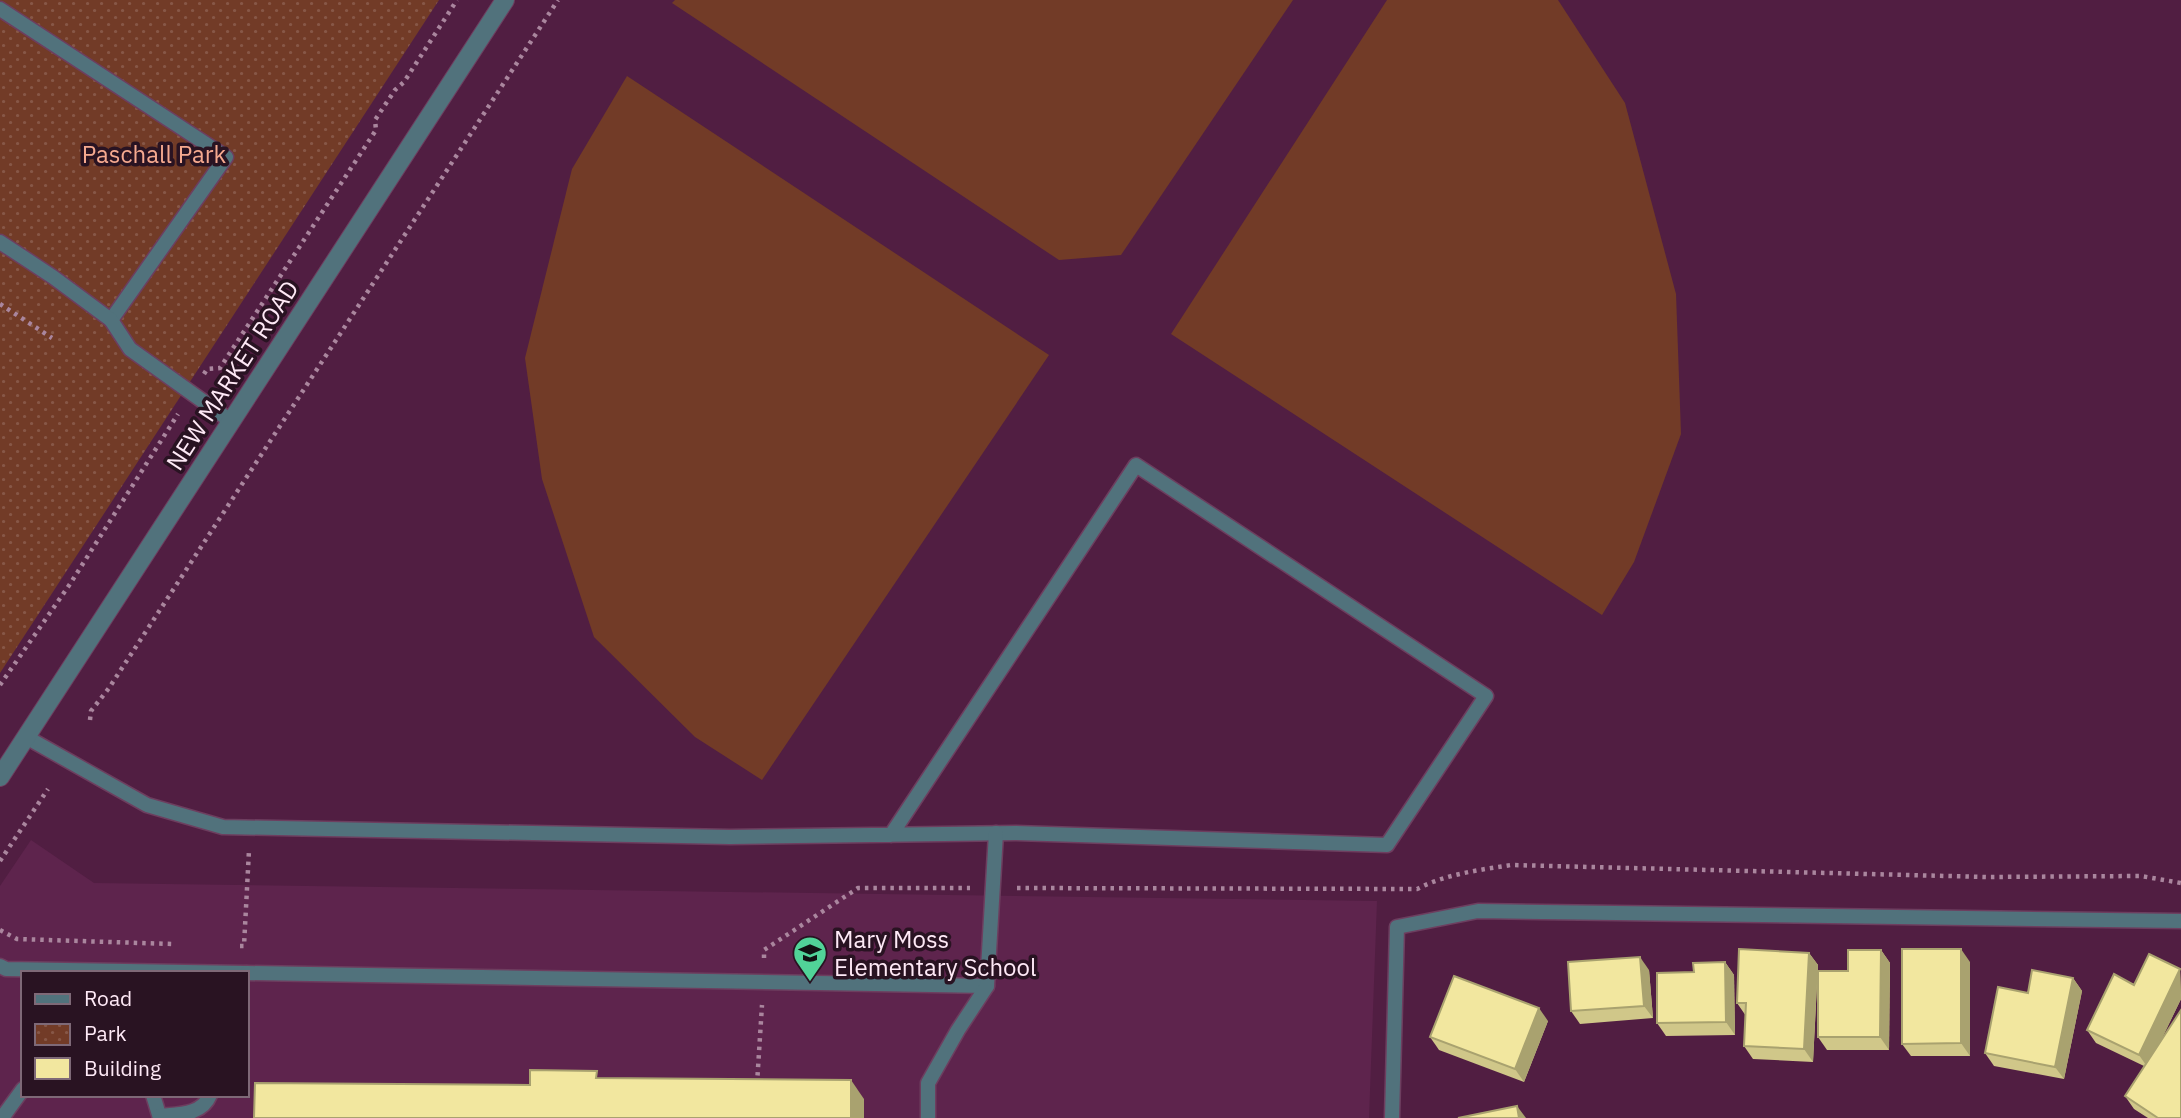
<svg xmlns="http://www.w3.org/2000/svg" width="2181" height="1118" viewBox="0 0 2181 1118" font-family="'IBM Plex Sans',sans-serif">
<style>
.built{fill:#5e244d;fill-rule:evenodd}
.green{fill:#723b27}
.park{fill:url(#park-dots)}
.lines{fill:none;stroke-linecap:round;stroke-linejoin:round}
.service-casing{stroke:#6d3e5f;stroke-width:17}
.tertiary-casing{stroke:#6d3e5f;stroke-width:20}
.path{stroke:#aa869e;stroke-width:4.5;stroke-dasharray:3.5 5;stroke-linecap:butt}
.service{stroke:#51727c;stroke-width:14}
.tertiary{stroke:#51727c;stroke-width:18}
.wall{fill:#d0c789}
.shaded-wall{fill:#a9a26f}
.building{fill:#f2e79f;stroke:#a9a26f;stroke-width:2}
.labels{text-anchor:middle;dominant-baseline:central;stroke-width:7;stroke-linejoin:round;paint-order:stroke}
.park-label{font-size:24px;fill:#f5a98f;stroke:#291322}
.street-label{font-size:24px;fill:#fee9f6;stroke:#291322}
.poi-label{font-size:24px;fill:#fee9f6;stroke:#291322;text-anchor:start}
</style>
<defs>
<pattern id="park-dots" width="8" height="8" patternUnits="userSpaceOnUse" patternTransform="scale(1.75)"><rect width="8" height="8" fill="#723b27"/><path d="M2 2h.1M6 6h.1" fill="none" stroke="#875747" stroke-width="1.8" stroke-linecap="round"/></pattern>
</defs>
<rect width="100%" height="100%" fill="#511e42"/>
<path class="built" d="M 31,840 L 94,883 L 1377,901 L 1369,1118 L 0,1118 L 0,886 ZM 23,973 L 247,973 L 247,1095 L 23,1095 Z"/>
<g class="green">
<polygon points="675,0 1293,0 1121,255 1059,260 672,3"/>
<polygon points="1387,0 1558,0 1625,103 1676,294 1681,434 1634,562 1602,615 1171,334"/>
<polygon points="627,76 1049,355 762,780 695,737 594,637 542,479 525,358 572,169"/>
</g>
<polygon class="park" points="0,0 439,0 0,673"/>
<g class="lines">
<g class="service-casing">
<g id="service">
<polyline points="0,9 226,157 111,320"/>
<polyline points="0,242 53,277 111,320 130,349 232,422"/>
<polyline points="26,737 147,805 223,827 730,837 1016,833 1387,845 1486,696 1136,465 891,835"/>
<polyline points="0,966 6,969 246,973"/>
<polyline points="247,973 987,986"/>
<polyline points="153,1095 160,1118"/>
<path d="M 160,1116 C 179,1114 202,1115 210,1095"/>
<polyline points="2,1118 23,1089"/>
<polyline points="928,1118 928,1083 958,1030 987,986 996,833"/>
<polyline points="1392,1118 1397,927 1478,911 2181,921"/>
</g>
</g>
<g class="tertiary-casing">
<polyline id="tertiary" points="0,777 505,0"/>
</g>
<g class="path">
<polyline points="0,304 52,338"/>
<polyline points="204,374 207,369 220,368 376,130 375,120 395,90 404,82 457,0"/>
<polyline points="0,685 70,584 178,414"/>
<polyline points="90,720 91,711 109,688 558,0"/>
<polyline points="0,861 48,789"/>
<path d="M 1017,888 L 1417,889 C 1446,874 1479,870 1511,865 L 1987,877 L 2141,876 L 2181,883"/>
<polyline points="0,930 17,939 172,944"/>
<polyline points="240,946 244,946 249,850"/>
<polyline points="764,958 764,950 858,888 970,888"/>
<polyline points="757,1084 762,1005"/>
</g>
<use href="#service" class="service"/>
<use href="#tertiary" class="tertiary"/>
</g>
<g class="wall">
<polygon points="1881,950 1890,963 1889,1050 1827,1050 1818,1037 1848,971"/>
<polygon points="1809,953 1818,965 1813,1062 1753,1059 1744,1046 1746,1016 1737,1003"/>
<polygon points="1725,962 1734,975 1735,1035 1666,1036 1657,1023"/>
<polygon points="1970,962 1970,1056 1911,1056 1902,1044"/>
<polygon points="2180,969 2181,999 2160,1042 2181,1118 2148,1118 2134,1109 2125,1096 2144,1066 2096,1043 2087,1030 2134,985"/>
<polygon points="1649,970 1653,1018 1580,1024 1571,1011"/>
<polygon points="2073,978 2082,991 2064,1079 1994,1066 1985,1053"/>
<polygon points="1548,1021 1524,1082 1439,1050 1430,1037"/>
</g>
<g class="shaded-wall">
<polygon points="1961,949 1970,962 1970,1056 1961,1043"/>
<polygon points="1881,950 1890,963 1889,1050 1880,1037"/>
<polygon points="1809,953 1818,965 1813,1062 1804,1049"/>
<polygon points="1640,957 1649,970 1653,1018 1644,1006"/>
<polygon points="1725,962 1734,975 1735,1035 1726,1022"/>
<polygon points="2180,969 2181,999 2148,1068 2139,1055"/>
<polygon points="2073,978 2082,991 2064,1079 2055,1067"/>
<polygon points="1539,1008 1548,1021 1524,1082 1515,1069"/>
<polygon points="851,1080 864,1099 864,1118 851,1118"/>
<polygon points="1517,1106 1526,1118 1519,1118"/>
</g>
<g class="building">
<polygon points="1739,949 1809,953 1804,1049 1744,1046 1746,1003 1737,1003"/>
<polygon points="1902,949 1961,949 1961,1043 1902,1044"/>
<polygon points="1848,950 1881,950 1880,1037 1818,1037 1818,971 1848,971"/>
<polygon points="2149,954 2180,969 2139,1055 2087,1030 2114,974 2134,985"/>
<polygon points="1640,957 1644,1006 1571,1011 1568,962"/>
<polygon points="1725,962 1726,1022 1657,1023 1657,973 1694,972 1693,963"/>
<polygon points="2032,970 2073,978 2055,1067 1985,1053 1998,987 2028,993"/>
<polygon points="1454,976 1539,1008 1515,1069 1430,1037"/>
<polygon points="2181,1010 2181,1118 2158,1118 2125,1096"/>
<polygon points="530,1070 597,1071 596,1078 851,1080 851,1118 254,1118 255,1083 530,1085"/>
<polygon points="1517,1106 1519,1118 1458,1118"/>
</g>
<defs>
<g id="school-pin" transform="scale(1.75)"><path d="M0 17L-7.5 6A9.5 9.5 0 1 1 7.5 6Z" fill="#51d398" stroke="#291322"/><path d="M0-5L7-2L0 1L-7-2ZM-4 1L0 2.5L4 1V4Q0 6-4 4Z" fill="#111"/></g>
</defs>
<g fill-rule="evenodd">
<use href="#school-pin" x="810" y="953"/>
</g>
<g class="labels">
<g class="park-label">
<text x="154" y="154">Paschall Park</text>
</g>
<g class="street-label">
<text transform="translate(232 375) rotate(-57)">NEW MARKET ROAD</text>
</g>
<g class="poi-label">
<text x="834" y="939">Mary Moss<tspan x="834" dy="28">Elementary School</tspan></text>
</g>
</g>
<rect x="21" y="971" width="228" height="126" fill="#291322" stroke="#7e6977" stroke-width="2"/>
<rect x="35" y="994" width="35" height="10" fill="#51727c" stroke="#7e6977" stroke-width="2"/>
<text x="84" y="1006" font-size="21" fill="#fee9f6">Road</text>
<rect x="35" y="1024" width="35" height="21" fill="url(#park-dots)" stroke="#7e6977" stroke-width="2"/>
<text x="84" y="1041" font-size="21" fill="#fee9f6">Park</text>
<rect x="35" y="1058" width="35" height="21" fill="#f2e79f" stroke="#7e6977" stroke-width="2"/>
<text x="84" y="1076" font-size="21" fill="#fee9f6">Building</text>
</svg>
